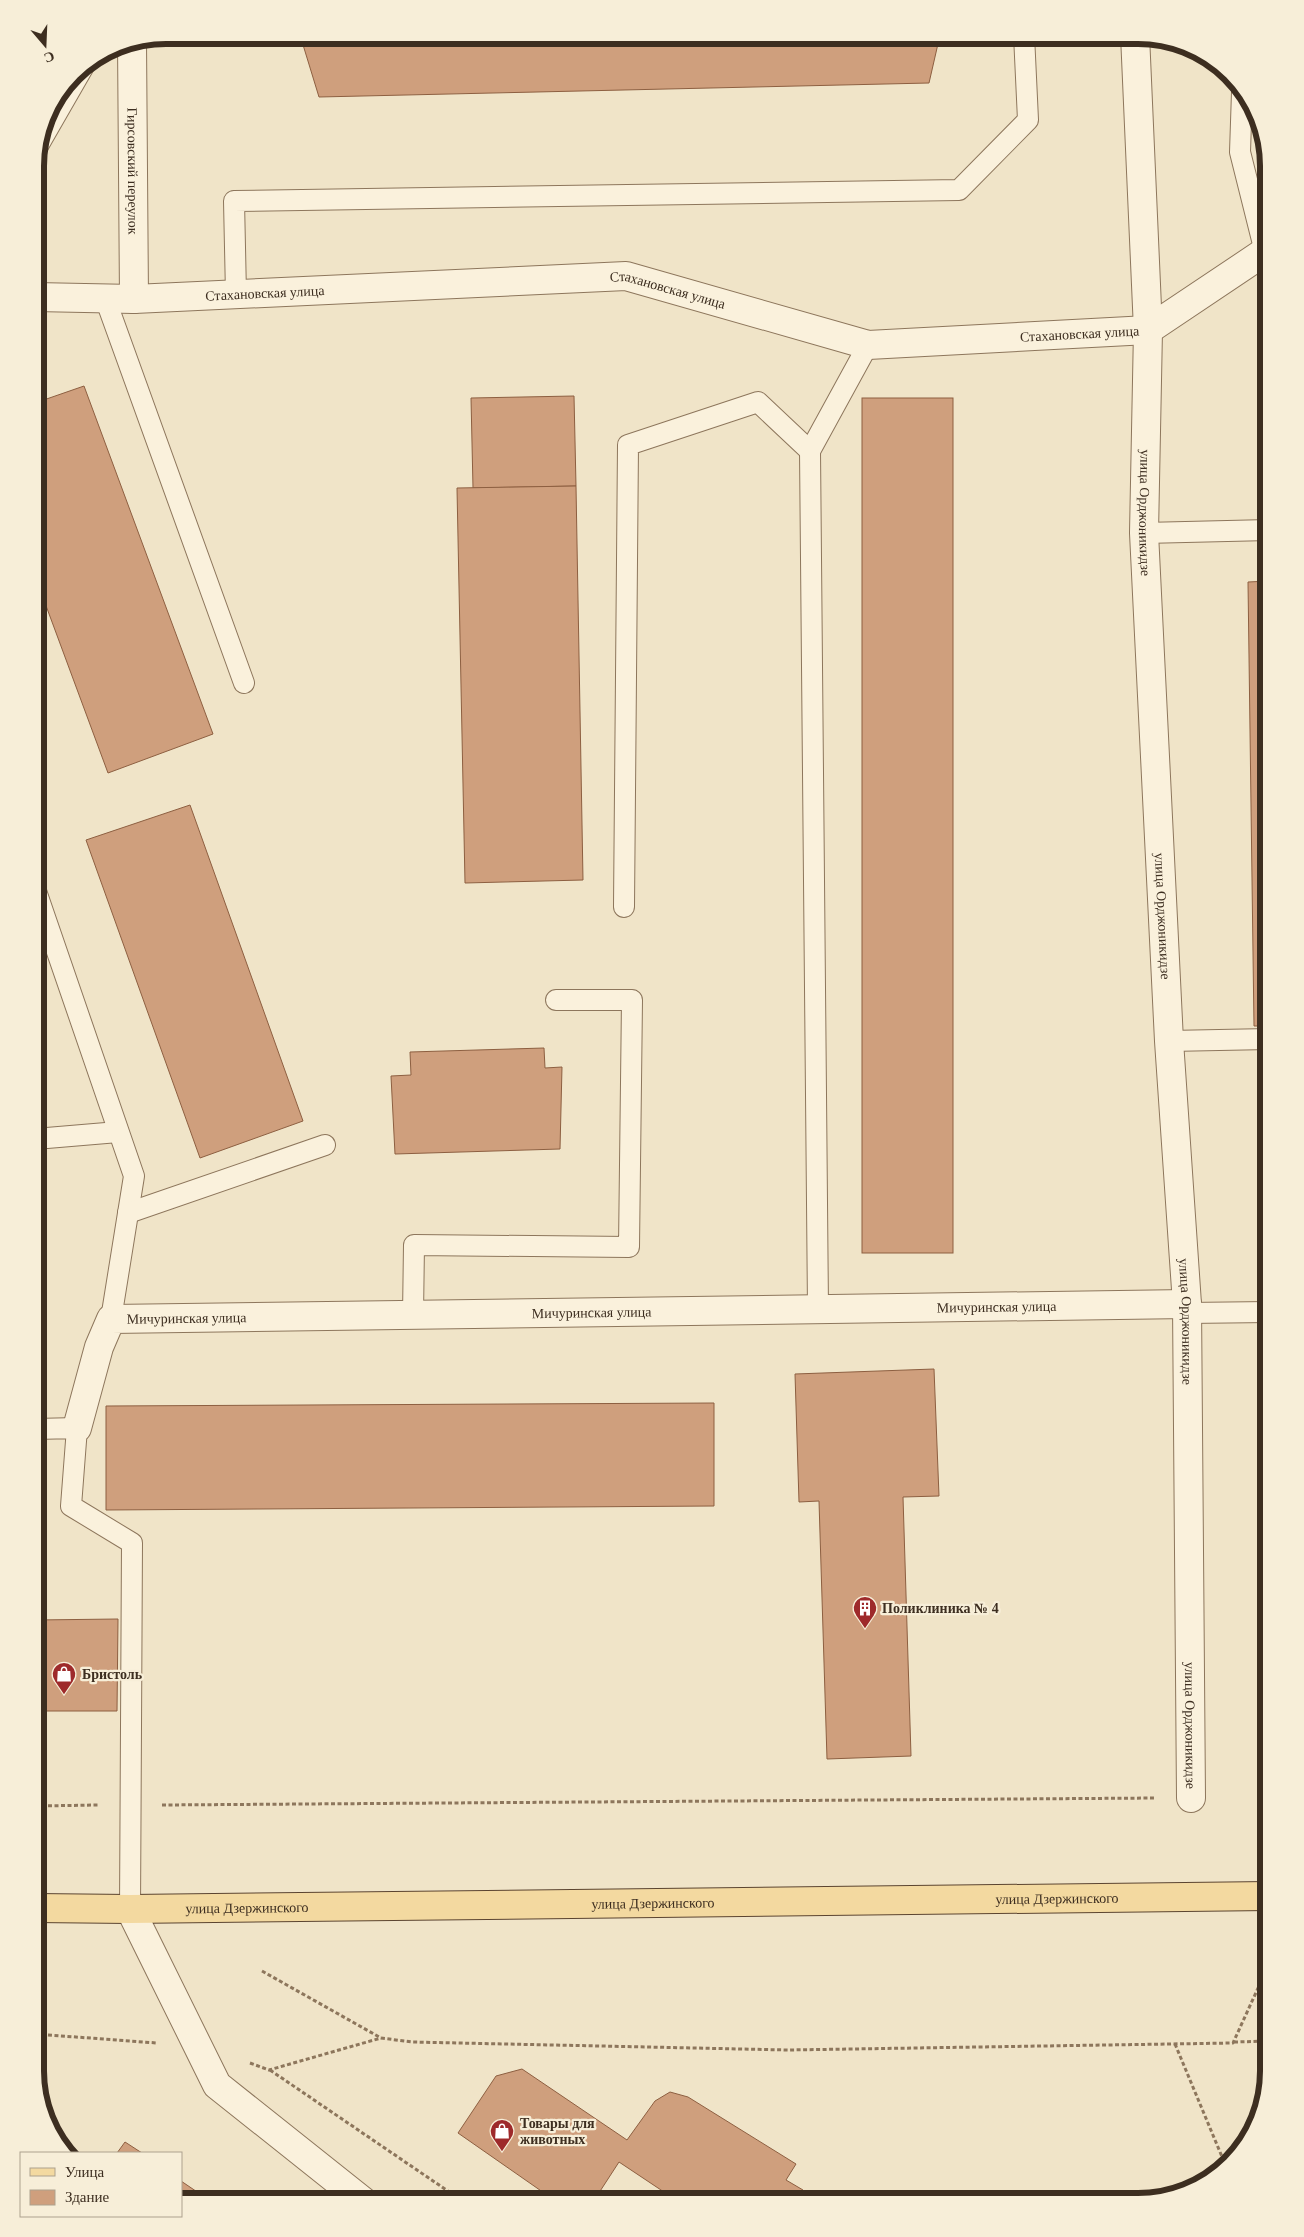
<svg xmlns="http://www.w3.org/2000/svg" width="1304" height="2237" viewBox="0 0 1304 2237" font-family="Georgia,serif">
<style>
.building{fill:#cf9f7d;stroke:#8d5f41}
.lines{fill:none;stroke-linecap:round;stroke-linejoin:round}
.lane-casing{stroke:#8d765c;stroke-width:22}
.street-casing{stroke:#8d765c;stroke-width:30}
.primary-casing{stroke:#5b4430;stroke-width:30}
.path{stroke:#8d765c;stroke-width:3;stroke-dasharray:4 2.5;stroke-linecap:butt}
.lane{stroke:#faf1dc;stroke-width:20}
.street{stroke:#faf1dc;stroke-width:28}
.primary{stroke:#f3d9a0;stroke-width:28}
.labels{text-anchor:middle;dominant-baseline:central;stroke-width:4.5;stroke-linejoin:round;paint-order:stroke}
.street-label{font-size:14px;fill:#3d2e20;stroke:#f7eed8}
.poi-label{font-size:14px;font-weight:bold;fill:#3d2e20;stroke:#f7eed8;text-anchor:start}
.rim{fill:none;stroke:#3d2e20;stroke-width:6}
</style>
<rect width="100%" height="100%" fill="#f0e4c8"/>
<g class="building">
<polygon points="300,35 940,35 929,83 319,97"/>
<polygon points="84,386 213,734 108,773 35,576 35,403"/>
<polygon points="574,396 576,486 473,488 471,398"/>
<rect x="862" y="398" width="91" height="855"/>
<polygon points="576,486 583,880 465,883 457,488"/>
<polygon points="1269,581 1269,1026 1254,1026 1248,582"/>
<polygon points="190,805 303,1121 200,1158 86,840"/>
<polygon points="544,1048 545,1068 562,1067 560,1149 395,1154 391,1076 411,1075 410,1052"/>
<polygon points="41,1289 42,1374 35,1374 35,1290"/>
<polygon points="934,1369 939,1496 903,1497 911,1756 827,1759 819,1501 799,1502 795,1374"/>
<polygon points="714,1403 714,1506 106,1510 106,1406"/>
<polygon points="118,1619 117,1711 35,1711 35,1620"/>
<polygon points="522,2069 627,2140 655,2101 670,2092 688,2097 796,2164 786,2180 803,2190 795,2202 679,2202 619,2162 593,2202 557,2202 458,2133 496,2076"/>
<polygon points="125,2142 142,2153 117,2153"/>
<polygon points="181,2181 212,2202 181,2202"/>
</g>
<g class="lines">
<g class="lane-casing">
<g id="lane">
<polyline points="1242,92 1240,152 1265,252"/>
<polyline points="38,146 84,66"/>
<polyline points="236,294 234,201 959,190 1028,120 1024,35"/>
<polyline points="105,298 244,683"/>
<polyline points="1144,533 1269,530"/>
<polyline points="35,888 134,1176 111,1319"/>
<polyline points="624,907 628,445 758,402 810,451"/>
<polyline points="1169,1041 1269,1039"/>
<polyline points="35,1139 118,1132"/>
<polyline points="128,1213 325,1145"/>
<polyline points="818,1309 810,451 868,345"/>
<polyline points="1187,1313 1269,1312"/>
<polyline points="413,1315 414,1245 629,1247 632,1000 556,1000"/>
<polyline points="35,1429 77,1428 71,1506 132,1543 130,1909"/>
</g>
</g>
<g class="street-casing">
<g id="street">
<path id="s1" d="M 1135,35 L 1148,330 L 1144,533 L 1169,1041 L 1187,1304 L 1191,1798"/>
<path id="s2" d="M 132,42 L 134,299"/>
<path id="s3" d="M 35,297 L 134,299 L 626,276 L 868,345 L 1148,330 L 1269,249"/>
<path id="s4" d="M 77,1428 L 99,1347 L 111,1319 L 1187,1304"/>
<polyline points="130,1909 217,2085 364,2202"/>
</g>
</g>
<g class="primary-casing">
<g id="primary">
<path id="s5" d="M 35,1908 L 130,1909 L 1269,1896"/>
</g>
</g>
<g class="path">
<polyline points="162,1805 1156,1798"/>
<polyline points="35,1806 98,1805"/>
<polyline points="262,1971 381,2038 412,2042 788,2050 1233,2043 1269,1964"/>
<polyline points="35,2034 157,2043"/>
<polyline points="1234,2042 1269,2041"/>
<polyline points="1175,2044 1225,2164"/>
<polyline points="250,2063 269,2070 381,2038"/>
<polyline points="270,2070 464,2202"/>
</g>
<use href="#lane" class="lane"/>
<use href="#street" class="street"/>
<use href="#primary" class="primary"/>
</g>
<defs>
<g id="building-pin" transform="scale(1.25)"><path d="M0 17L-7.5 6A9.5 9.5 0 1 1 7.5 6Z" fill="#9e2a2b" stroke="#f7eed8"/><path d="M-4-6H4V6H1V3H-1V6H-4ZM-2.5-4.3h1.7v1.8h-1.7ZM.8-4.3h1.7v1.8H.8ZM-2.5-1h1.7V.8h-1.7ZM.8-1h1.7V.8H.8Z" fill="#fff"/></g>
<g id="shop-pin" transform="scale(1.25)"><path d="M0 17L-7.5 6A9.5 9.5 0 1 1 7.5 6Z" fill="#9e2a2b" stroke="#f7eed8"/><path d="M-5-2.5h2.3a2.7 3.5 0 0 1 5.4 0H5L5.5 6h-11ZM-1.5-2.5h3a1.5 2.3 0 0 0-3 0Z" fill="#fff"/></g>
</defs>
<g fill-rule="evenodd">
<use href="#building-pin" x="865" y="1608"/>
<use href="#shop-pin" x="64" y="1674"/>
<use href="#shop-pin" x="502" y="2131"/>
</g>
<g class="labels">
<g class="street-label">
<text stroke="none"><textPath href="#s2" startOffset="129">Гирсовский переулок</textPath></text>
<text stroke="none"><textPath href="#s3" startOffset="635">Стахановская улица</textPath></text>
<text stroke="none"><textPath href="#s3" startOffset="230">Стахановская улица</textPath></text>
<text stroke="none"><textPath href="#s3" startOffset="1055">Стахановская улица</textPath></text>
<text stroke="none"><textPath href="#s1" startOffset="478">улица Орджоникидзе</textPath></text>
<text stroke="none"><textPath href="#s1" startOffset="882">улица Орджоникидзе</textPath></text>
<text stroke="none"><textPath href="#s4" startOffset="1000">Мичуринская улица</textPath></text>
<text stroke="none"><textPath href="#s4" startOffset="595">Мичуринская улица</textPath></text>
<text stroke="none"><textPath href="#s4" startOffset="190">Мичуринская улица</textPath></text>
<text stroke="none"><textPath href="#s1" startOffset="1288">улица Орджоникидзе</textPath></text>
<text stroke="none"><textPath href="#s1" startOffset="1692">улица Орджоникидзе</textPath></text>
<text stroke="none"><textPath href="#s5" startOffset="1022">улица Дзержинского</textPath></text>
<text stroke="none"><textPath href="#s5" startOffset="618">улица Дзержинского</textPath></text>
<text stroke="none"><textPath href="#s5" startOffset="212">улица Дзержинского</textPath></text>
</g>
<g class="poi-label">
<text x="882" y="1608">Поликлиника № 4</text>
<text x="82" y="1674">Бристоль</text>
<text x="520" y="2123">Товары для<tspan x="520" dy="16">животных</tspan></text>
</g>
</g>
<path d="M0 0H1304V2237H0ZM166 44H1138A122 122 0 0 1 1260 166V2071A122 122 0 0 1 1138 2193H166A122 122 0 0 1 44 2071V166A122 122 0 0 1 166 44Z" fill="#f7eed8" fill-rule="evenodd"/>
<path class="rim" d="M166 44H1138A122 122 0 0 1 1260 166V2071A122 122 0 0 1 1138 2193H166A122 122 0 0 1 44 2071V166A122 122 0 0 1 166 44Z"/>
<rect x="20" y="2152" width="162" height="65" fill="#f7eed8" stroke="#ada18e"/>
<rect x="30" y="2168" width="25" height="8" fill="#f3d9a0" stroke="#ada18e"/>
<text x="65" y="2177" font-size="15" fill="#3d2e20">Улица</text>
<rect x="30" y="2190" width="25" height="15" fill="#cf9f7d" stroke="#ada18e"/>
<text x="65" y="2202" font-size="15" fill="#3d2e20">Здание</text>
<g transform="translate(45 45) rotate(161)" stroke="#f7eed8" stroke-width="4" paint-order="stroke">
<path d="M0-4L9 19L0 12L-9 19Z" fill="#3d2e20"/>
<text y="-8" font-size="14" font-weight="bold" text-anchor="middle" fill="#3d2e20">С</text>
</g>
</svg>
